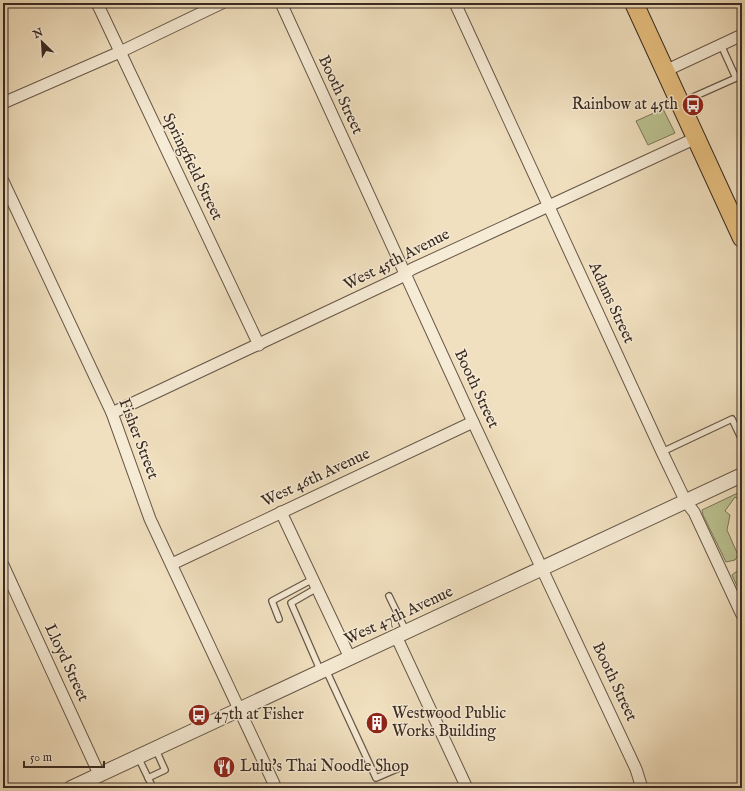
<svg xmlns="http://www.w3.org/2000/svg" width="745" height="791" viewBox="0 0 745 791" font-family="'IM FELL English',serif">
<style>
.green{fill:#bbc291;stroke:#7a765a}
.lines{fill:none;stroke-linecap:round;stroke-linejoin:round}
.service-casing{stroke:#675849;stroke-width:8}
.minor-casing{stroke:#675849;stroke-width:13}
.tertiary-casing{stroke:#675849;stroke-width:16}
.primary-casing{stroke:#392a22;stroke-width:20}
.service{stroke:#f6ebd5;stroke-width:5.5}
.minor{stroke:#f6ebd5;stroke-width:11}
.tertiary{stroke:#f6ebd5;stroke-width:14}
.primary{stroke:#e8c080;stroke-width:18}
.labels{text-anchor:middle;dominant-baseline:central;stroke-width:3;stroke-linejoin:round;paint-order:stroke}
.street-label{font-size:16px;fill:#392a22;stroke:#f6ebd5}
.poi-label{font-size:16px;fill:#392a22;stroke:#f6ebd5;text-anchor:start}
</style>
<rect width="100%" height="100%" fill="#f1e0bf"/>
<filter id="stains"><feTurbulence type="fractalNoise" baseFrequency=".005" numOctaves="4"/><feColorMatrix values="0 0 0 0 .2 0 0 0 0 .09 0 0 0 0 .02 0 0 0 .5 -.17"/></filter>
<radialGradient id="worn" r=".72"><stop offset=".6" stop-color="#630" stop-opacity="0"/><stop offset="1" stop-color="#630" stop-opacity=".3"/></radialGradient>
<g class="green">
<polygon points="663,109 675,133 648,145 636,121"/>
<polygon points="742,491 742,502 735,497 725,511 730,515 727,530 738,555 735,560 726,562 703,515 702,510"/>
<polygon points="742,567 742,597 732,575"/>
</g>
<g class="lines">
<g class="service-casing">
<g id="service">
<polyline points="682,102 736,78 721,45"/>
<polyline points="662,452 732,419 742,440"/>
<polyline points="317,588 291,603 321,672"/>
<polyline points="389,596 406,631"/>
<polyline points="279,619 272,601 313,579"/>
<polyline points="326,670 376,778 399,768"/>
<polyline points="138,757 153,788"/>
<polyline points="148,778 165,770 156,750"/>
<polyline points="265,788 274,784"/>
</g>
</g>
<g class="minor-casing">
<g id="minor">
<polyline points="97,3 259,345"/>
<polyline points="281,3 473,422 636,769 642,788"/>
<polyline points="455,3 662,452 686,502 694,512 742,615"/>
<polyline points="665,71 742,35"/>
<polyline points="3,103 120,52 222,3"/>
<polyline points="3,181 112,413 150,519 276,788"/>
<polyline points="112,413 399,278 412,269 696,138"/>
<polyline points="281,512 350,658"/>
<polyline points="172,564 473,422"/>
<polyline points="3,565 99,774"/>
<polyline points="396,636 467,788"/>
</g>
</g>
<g class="tertiary-casing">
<polyline id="tertiary" points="71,788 742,475"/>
</g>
<g class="primary-casing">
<polyline id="primary" points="634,3 742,238"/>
</g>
<use href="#service" class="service"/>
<use href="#minor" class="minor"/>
<use href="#tertiary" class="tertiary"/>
<use href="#primary" class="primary"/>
</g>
<defs>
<g id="bus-disc" transform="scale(1.15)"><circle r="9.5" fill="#8f2418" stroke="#f6ebd5"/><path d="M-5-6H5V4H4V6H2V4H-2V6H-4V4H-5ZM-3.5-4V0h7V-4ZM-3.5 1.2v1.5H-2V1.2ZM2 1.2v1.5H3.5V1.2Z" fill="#fff"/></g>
<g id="building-disc" transform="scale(1.15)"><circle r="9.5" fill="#8f2418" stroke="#f6ebd5"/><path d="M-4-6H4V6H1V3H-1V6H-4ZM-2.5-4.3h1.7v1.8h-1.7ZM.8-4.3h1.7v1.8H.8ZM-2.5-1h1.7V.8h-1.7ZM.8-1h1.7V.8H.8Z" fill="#fff"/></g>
<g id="restaurant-disc" transform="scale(1.15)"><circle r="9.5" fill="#8f2418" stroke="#f6ebd5"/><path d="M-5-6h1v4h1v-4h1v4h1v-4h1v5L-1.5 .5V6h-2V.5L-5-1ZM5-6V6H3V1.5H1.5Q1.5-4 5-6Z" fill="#fff"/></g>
</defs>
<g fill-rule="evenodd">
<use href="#bus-disc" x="693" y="105"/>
<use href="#bus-disc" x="199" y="715"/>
<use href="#building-disc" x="377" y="723"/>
<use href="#restaurant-disc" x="224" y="767"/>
</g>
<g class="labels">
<g class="street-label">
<text transform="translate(340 95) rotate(65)">Booth Street</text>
<text transform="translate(192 167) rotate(64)">Springfield Street</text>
<text transform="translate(397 260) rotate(-27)">West 45th Avenue</text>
<text transform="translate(611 303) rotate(65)">Adams Street</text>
<text transform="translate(476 389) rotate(65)">Booth Street</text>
<text transform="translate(138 439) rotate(69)">Fisher Street</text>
<text transform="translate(316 478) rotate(-25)">West 46th Avenue</text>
<text transform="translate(399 616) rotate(-25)">West 47th Avenue</text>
<text transform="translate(66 663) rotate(65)">Lloyd Street</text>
<text transform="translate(614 682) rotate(65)">Booth Street</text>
</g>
<g class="poi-label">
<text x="678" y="105" text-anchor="end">Rainbow at 45th</text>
<text x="392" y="714">Westwood Public<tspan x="392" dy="18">Works Building</tspan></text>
<text x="214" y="715">47th at Fisher</text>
<text x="240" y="767">Lulu's Thai Noodle Shop</text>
</g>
</g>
<rect width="745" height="791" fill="none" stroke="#f1e0bf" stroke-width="16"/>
<rect x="4" y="4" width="737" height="783" fill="none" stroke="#392a22" stroke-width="2"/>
<rect x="8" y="8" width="729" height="775" fill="none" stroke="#392a22"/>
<g transform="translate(42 42) rotate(335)" stroke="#f6ebd5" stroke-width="3" paint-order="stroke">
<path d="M0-3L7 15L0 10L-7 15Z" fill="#392a22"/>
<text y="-6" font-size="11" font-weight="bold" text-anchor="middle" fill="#392a22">N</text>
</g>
<path d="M24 761v6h80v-6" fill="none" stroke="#392a22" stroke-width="2"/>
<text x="30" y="761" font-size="12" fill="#392a22" stroke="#f6ebd5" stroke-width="3" paint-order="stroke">50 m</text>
<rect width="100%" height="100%" filter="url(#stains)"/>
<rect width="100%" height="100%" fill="url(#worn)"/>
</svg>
